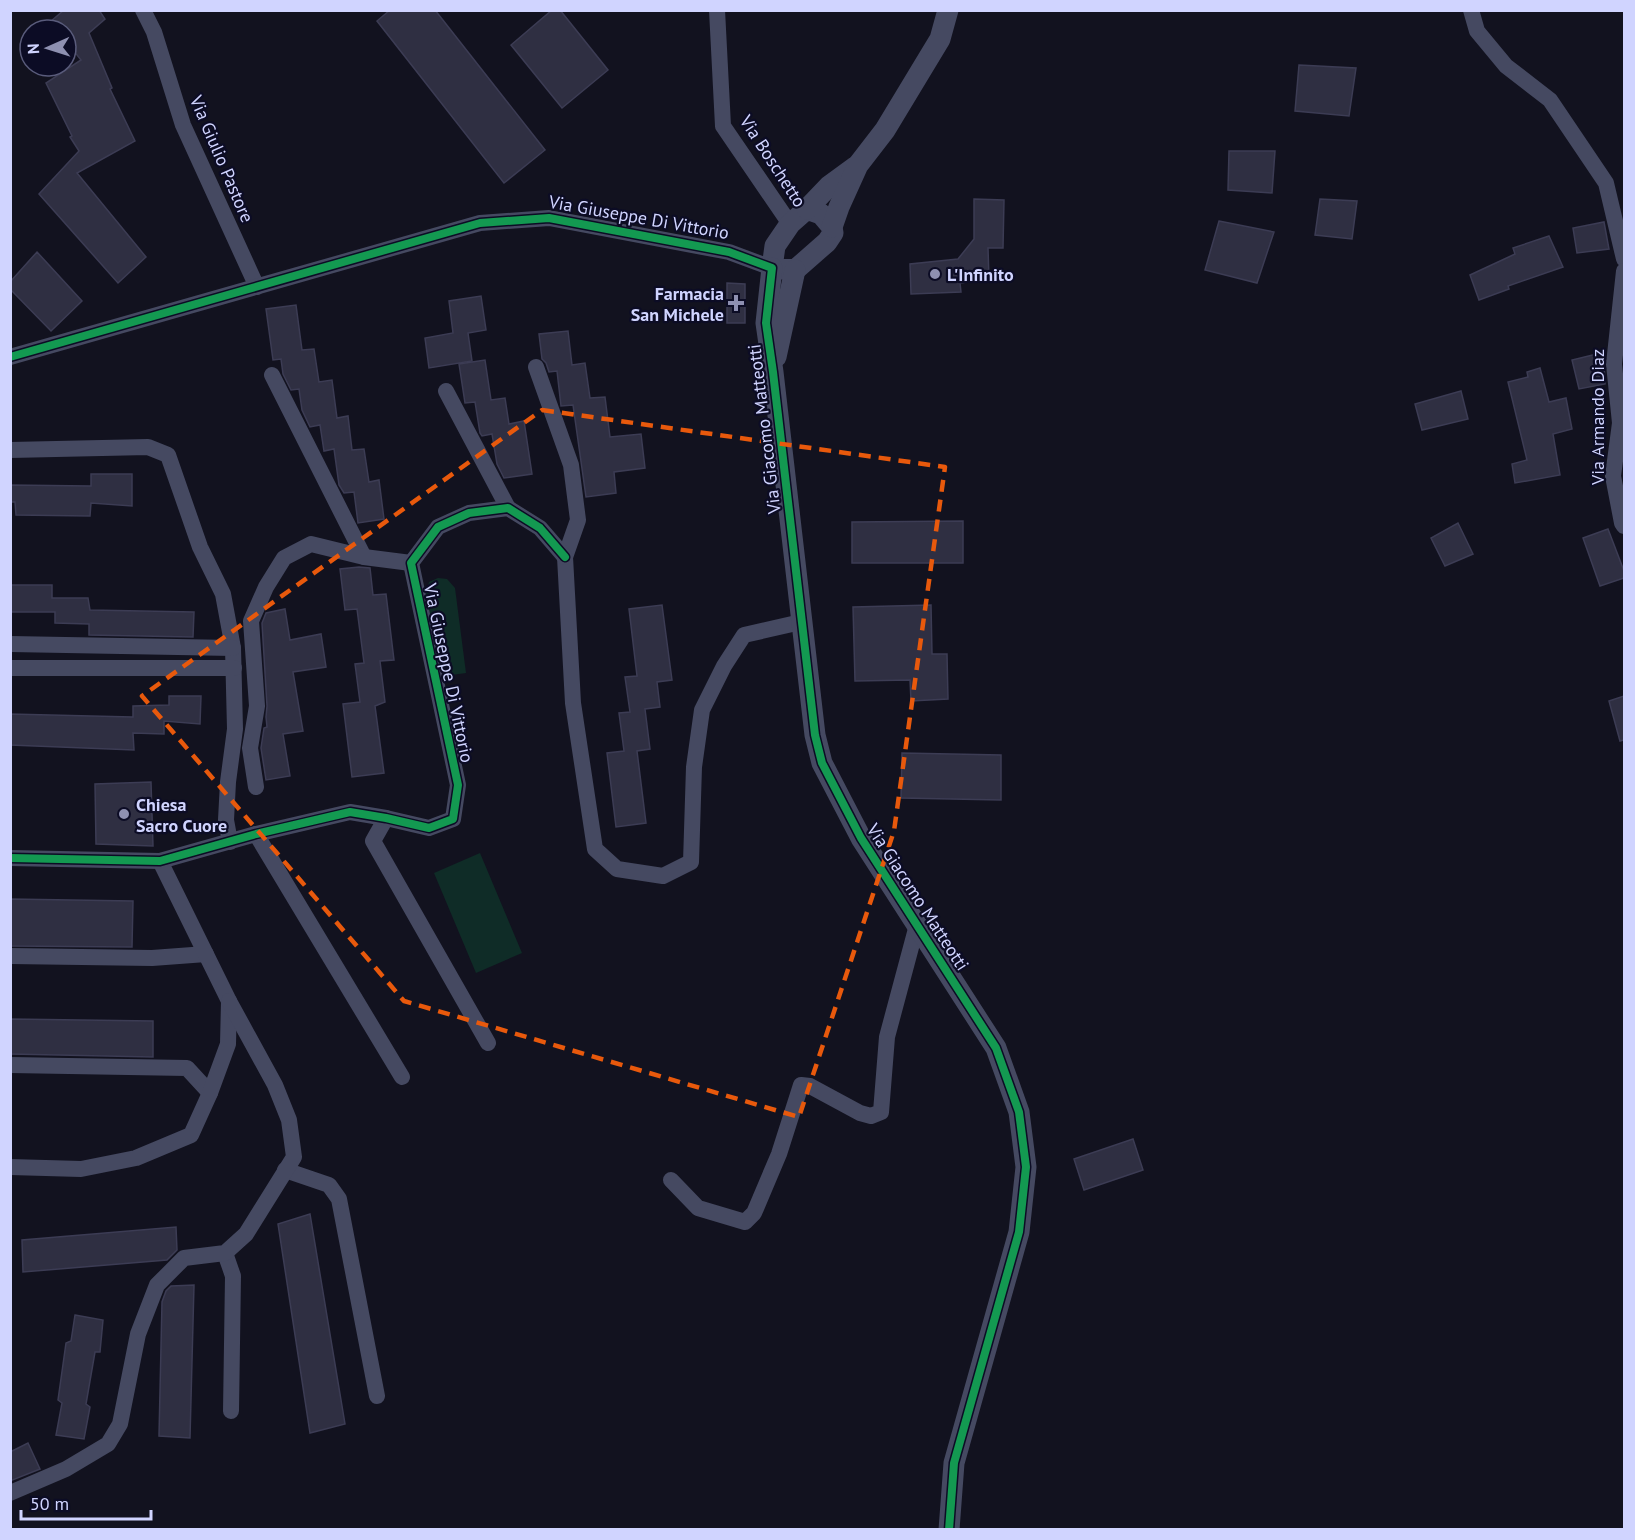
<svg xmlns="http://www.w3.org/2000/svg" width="1635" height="1540" viewBox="0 0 1635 1540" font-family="'PT Sans',sans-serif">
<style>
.green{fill:#0f2c27}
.building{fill:#2f2f42;stroke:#3c3c54;stroke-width:1.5}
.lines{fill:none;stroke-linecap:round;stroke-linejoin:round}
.minor{stroke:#454961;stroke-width:16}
.tertiary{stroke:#454961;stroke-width:21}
.cycleway-casing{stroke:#0c0c25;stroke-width:11}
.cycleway{stroke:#139951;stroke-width:8}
.marked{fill:none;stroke:#e8590c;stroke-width:4.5;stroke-dasharray:12 8;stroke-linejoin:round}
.poi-dot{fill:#8e90b1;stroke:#0c0c25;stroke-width:2}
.labels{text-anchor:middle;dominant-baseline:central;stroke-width:4.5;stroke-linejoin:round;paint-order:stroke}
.street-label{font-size:18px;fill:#d0d4ff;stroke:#0c0c25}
.poi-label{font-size:18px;font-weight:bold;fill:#d0d4ff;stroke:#0c0c25;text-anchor:start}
</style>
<rect width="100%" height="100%" fill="#12121f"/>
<g class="green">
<polygon points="438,578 447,579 455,588 466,673 437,677 426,593 429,582"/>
<polygon points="480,853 522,953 476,973 434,873"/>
</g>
<g class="building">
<polygon points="64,10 99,10 105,19 89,33 112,88 110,89 135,141 77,173 146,257 118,283 39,194 79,151 70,137 72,136 46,83 81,60 66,41 66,30 57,30 50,22"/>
<polygon points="390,10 435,10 545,150 504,183 377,21"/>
<polygon points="552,10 560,10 608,70 562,108 511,45"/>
<polygon points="1299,65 1356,68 1349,116 1295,111"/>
<polygon points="1229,151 1275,151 1272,193 1228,190"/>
<polygon points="974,199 1004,200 1003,248 988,248 989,279 960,283 961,292 911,294 910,264 958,259 974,239"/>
<polygon points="1320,199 1357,201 1352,239 1315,235"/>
<polygon points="1219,221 1274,232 1257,283 1205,270"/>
<polygon points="1604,222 1609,249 1577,253 1573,228"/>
<polygon points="1549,236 1563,267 1508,286 1509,289 1479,300 1470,275 1515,254 1513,248"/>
<polygon points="37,252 82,301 51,331 10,289 10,282"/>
<polygon points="727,283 745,284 745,323 727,323"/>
<polygon points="481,296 486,330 468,333 472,361 429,368 425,338 453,333 449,301"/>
<polygon points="296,305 302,350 314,349 319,382 332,380 337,418 348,416 352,450 364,449 369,482 379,480 384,519 358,523 354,492 344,493 339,485 334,449 324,451 320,425 310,427 302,410 299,389 291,390 283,374 281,359 273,360 266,309"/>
<polygon points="568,331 572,365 585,363 590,398 605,397 610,437 641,434 645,468 614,472 616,493 586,497 573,405 561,406 557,371 549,372 546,363 542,359 539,334"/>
<polygon points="1605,352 1604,365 1605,384 1579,389 1572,360"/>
<polygon points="485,360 491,400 505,398 509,424 524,421 532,474 504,478 497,464 492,434 482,436 480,433 475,402 465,403 459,364"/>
<polygon points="1540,368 1549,402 1566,398 1572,429 1553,434 1560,475 1515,483 1512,464 1527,460 1508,382 1528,377 1527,372"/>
<polygon points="1461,391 1468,419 1422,430 1415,404"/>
<polygon points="91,474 132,474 132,506 91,503 90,516 16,515 15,502 10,502 10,485 91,486"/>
<polygon points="963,521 963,563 852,563 852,522"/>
<polygon points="1458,523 1473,554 1445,566 1431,538"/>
<polygon points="1608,529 1624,571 1624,578 1600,586 1583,538"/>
<polygon points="359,567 370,568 373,595 386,594 394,660 380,661 385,702 375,706 384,773 352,777 343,704 360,702 355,664 364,663 357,609 345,610 340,569"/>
<polygon points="10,585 52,585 52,598 88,598 90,610 194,612 193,637 89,635 89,624 55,623 55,612 10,612"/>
<polygon points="662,605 672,680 657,682 660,707 645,709 650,749 637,751 646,823 616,827 607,753 624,751 619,713 630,712 625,677 637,676 629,609"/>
<polygon points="931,605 932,654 947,654 948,699 911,701 910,680 855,681 853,607"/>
<polygon points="285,609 290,640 321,634 326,667 293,672 303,731 283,734 290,776 266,780 261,748 264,728 267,727 266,717 267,706 262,623 266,613"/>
<polygon points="169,696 201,696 200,724 164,721 164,734 133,733 134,750 10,745 10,714 133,717 133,706 169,705"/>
<polygon points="1624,696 1624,740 1620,741 1609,701"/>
<polygon points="902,753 1001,755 1001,800 901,798"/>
<polygon points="151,782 153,846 96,844 95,784"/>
<polygon points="10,899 133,901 132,947 10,946"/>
<polygon points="10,1019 153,1021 153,1057 10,1054"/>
<polygon points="1133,1139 1143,1170 1084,1190 1074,1159"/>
<polygon points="310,1214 345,1424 310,1433 278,1224"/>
<polygon points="176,1227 177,1250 167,1260 23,1272 22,1240"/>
<polygon points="194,1285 190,1438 159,1436 162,1302 166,1291 171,1286"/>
<polygon points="75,1315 103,1320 100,1352 95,1352 86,1404 90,1407 84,1439 56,1435 62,1403 58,1400 66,1343 71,1341"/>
<polygon points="28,1443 40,1469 10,1481 10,1452"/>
</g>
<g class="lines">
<g class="minor">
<polyline points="143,10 154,32 183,125 257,287"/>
<polyline points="717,10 723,126 790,224"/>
<polyline points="1471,10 1477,31 1506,66 1550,100 1606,183 1624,259"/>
<polyline points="1624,271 1614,364 1620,423 1613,476 1622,523 1624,526"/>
<polyline points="10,357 480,223 549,218 729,252 772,268"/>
<polyline points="536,367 571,465 578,520 565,557 573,703 595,849 617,869 663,876 691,862 694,767 702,710 724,666 744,635 801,622"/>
<polyline points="272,375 364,557"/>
<polyline points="446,391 508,508"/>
<polyline points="10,450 148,447 168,455 200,547 223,594 233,648 235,729 228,782 226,820 230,842"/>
<polyline points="10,644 233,648"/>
<polyline points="10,668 234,668"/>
<polyline points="256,787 250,748 257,706 251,621 266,587 284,558 311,544 364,557 411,563"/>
<polyline points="386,818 373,841 488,1043"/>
<polyline points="256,834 402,1077"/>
<polyline points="10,858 160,861 256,834 350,812 386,818 429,828 453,819 458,785 411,563 438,527 469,513 508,508 540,528 565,557"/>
<polyline points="10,956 152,958 206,954"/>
<polyline points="10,1065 187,1068 210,1093"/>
<polyline points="10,1167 81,1169 136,1158 191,1135 210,1093 228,1044 229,1001 160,861"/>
<polyline points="285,1170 329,1185 339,1199 377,1396"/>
<polyline points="671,1180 698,1208 745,1222 754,1213 779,1154 801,1085 810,1086 860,1113 871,1116 881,1112 887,1037 917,925"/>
<polyline points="225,1253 233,1276 231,1411"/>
<polyline points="10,1493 66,1469 108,1444 120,1424 138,1334 157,1285 184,1258 225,1253 246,1234 294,1157 289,1120 275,1085 229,1001"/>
</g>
<g class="tertiary">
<polygon points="807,209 821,214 832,227 833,233 827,242 795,270 772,268 775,246 790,224"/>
<polyline points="807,209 829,186 855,167"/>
<polyline points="832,227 839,207 858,165 885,130 940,39 948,10"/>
<polyline points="772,268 766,323 773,372 815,735 822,763 861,838 996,1048 1019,1112 1026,1167 1019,1232 954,1463 949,1530"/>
<polyline points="776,357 795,270"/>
</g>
<g class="cycleway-casing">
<g id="cycleway">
<polyline points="10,357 480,223 549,218 729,252 772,268 766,323 773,372 815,735 822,763 861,838 996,1048 1019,1112 1026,1167 1019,1232 954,1463 949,1530"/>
<polyline points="10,858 160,861 256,834 350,812 386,818 429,828 453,819 458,785 411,563 438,527 469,513 508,508 540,528 565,557"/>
</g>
</g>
<use href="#cycleway" class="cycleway"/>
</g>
<path class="marked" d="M 542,410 L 945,467 L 894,831 L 799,1117 L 404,1001 L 142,696 Z"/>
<g class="poi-dot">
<circle cx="935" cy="274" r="6"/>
<path d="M733 294h6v6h6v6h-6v6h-6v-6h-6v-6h6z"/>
<circle cx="124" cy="814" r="6"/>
</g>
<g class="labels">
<g class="street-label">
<text transform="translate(222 159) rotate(67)">Via Giulio Pastore</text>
<text transform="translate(773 161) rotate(57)">Via Boschetto</text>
<text transform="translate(639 217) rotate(10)">Via Giuseppe Di Vittorio</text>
<text transform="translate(1597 417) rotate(-90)">Via Armando Diaz</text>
<text transform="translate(764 429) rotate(-97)">Via Giacomo Matteotti</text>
<text transform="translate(449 673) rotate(78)">Via Giuseppe Di Vittorio</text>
<text transform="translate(918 897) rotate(57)">Via Giacomo Matteotti</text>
</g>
<g class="poi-label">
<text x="947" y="274">L'Infinito</text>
<text x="724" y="293" text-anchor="end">Farmacia<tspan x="724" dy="21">San Michele</tspan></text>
<text x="136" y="804">Chiesa<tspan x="136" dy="21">Sacro Cuore</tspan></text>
</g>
</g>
<rect width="1635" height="1540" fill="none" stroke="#d0d4ff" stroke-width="24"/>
<g transform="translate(48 48) rotate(267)"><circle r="28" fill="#0c0c25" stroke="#5a5c7c" stroke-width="1.5"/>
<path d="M0-4.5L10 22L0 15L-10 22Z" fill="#8e90b1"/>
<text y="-9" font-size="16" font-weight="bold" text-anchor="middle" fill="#d0d4ff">N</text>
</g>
<path d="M21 1510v9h130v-9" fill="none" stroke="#d0d4ff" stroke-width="3"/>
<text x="30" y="1510" font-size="18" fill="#d0d4ff" stroke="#0c0c25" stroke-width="4.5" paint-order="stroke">50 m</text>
</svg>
